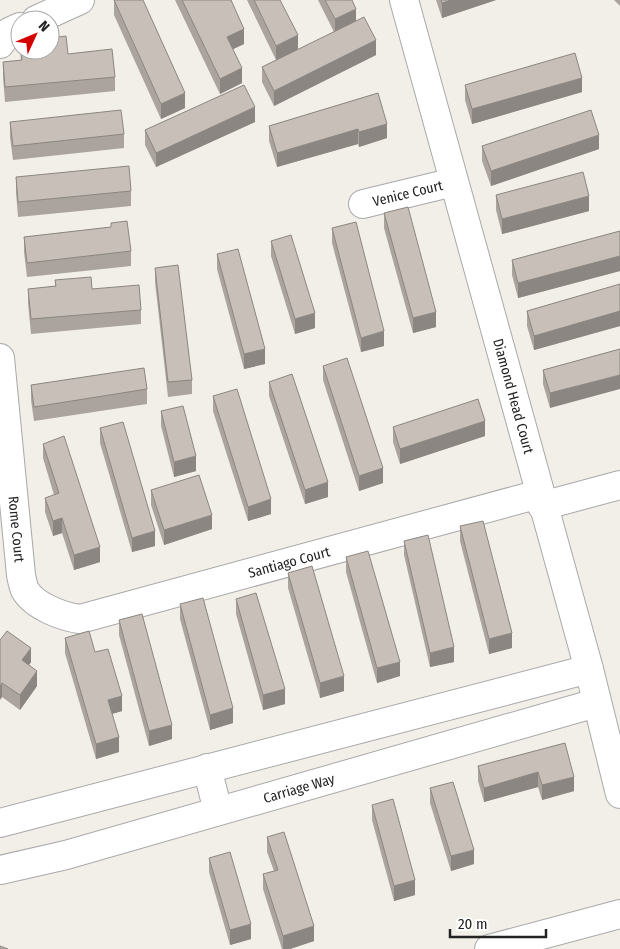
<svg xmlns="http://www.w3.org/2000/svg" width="620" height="949" viewBox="0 0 620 949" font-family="'Fira Sans Condensed',sans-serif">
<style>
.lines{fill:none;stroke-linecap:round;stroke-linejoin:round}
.minor-casing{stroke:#a9a9a9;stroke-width:30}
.minor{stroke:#fff;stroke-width:28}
.wall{fill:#aba49e}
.shaded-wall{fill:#8b8681}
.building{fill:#c7bfb8;stroke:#8b8681}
.labels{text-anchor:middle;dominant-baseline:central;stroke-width:4;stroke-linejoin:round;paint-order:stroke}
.street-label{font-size:14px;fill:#222;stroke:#fff}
</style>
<rect width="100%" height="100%" fill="#f2efe9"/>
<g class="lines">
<g class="minor-casing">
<g id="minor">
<path id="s1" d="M 404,0 L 589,669 L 620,794"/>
<polyline points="36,20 80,0"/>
<polyline points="0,44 9,32 20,27"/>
<path id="s2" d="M 363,204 L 454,182"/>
<path id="s3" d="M 0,358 L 21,575 C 22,580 23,586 25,590 C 34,606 63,617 80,619 L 539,494"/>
<polyline points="542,506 620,485"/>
<polyline points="207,768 218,811"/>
<polyline points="0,823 589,669"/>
<path id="s4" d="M 0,870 L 66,855 L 596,703"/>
<polyline points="489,949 620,914"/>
</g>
</g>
<use href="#minor" class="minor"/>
</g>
<g class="wall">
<polygon points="114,0 185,108 161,119 114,15"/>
<polygon points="175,0 231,0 244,44 233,49 242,83 220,94"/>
<polygon points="247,0 280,0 298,50 334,32 318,0 352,0 356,21 376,55 274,106 262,82 262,67 276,60"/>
<polygon points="436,0 496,0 442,18"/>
<polygon points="614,0 620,0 620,6"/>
<polygon points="20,50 50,50 68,54 115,77 115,91 5,102 3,77 3,62 21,61"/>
<polygon points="465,85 582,92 472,124 465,100"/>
<polygon points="378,93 387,138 359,147 358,144 277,167 269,141 269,126"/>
<polygon points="10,122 124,134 124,148 13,160 10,137"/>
<polygon points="255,122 156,167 145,145 145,130"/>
<polygon points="482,146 599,149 491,186 482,161"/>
<polygon points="16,177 131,191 131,206 18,217 16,192"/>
<polygon points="496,195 589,211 502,234 496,210"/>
<polygon points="384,213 436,327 413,333 384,228"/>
<polygon points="111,223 131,251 131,266 27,277 24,252 24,237 111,227"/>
<polygon points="332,228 384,346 361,352 332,243"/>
<polygon points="620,231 620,271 518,298 512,275 512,260"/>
<polygon points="271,241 315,328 295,334 271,256"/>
<polygon points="217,254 265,364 244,369 217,269"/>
<polygon points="155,268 192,380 192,394 168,397 155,282"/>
<polygon points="55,280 92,289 141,310 141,324 31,334 28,303 28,289 55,286"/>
<polygon points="620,284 620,326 534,350 527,326 527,311"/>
<polygon points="620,349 550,408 543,384 543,370"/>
<polygon points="323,366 383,483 359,491 323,380"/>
<polygon points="269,382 328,497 305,504 269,396"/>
<polygon points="31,385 147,389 147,404 34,421 31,400"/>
<polygon points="213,396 271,514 248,521 213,411"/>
<polygon points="161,411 196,471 174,477 161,426"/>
<polygon points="393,427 485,436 400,464 393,442"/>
<polygon points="100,428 155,546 132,552 100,443"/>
<polygon points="43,444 100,562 74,570 62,533 53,536 45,512 45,498 54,495 43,458"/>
<polygon points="151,490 212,529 164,545 151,505"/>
<polygon points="460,526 512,648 489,654 460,541"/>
<polygon points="404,541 454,662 430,667 404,555"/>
<polygon points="346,557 400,676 377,683 346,572"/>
<polygon points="288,573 344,691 320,698 288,588"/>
<polygon points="236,599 285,704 263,710 236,614"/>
<polygon points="180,604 233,723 210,730 180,619"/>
<polygon points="119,620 172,739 149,746 119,635"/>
<polygon points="65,638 95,652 122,711 112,714 119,752 96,759 65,653"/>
<polygon points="0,640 31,662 29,665 37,686 20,710 2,697"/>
<polygon points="565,743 574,791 542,800 538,787 484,802 478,781 478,766"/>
<polygon points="430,788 474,864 451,871 430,803"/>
<polygon points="372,805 415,895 394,901 372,820"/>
<polygon points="267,837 314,941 290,949 282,949 263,889 263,874 274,871 267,852"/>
<polygon points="209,858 251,939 230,945 209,872"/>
</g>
<g class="shaded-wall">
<polygon points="451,0 496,0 442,18 442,3"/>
<polygon points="356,9 356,24 335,34 335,19"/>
<polygon points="244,29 244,44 227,52 227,37"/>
<polygon points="298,35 298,50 276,61 276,46"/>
<polygon points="376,40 376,55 274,106 274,91"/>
<polygon points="242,68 242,83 220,94 220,79"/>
<polygon points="582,78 582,92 472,124 472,109"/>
<polygon points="185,93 185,108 161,119 161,104"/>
<polygon points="255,107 255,122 156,167 156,153"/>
<polygon points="387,124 387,138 359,147 359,132"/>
<polygon points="358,129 358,144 277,167 277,153"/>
<polygon points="599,135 599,149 491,186 491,171"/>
<polygon points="589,196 589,211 502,234 502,219"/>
<polygon points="620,256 620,271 518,298 518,283"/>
<polygon points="620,311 620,326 534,350 534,336"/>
<polygon points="436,312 436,327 413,333 413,318"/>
<polygon points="315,313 315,328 295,334 295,319"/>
<polygon points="384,331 384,346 361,352 361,338"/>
<polygon points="265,349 265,364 244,369 244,354"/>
<polygon points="620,375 620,389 550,408 550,393"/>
<polygon points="485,421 485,436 400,464 400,449"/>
<polygon points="196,456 196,471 174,477 174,462"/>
<polygon points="383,468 383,483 359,491 359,476"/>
<polygon points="328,482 328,497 305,504 305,490"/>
<polygon points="271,499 271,514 248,521 248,507"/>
<polygon points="212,515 212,529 164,545 164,530"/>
<polygon points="62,518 62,533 53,536 53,521"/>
<polygon points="155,531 155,546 132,552 132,538"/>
<polygon points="100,547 100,562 74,570 74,555"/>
<polygon points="512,633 512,648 489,654 489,639"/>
<polygon points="454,647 454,662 430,667 430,653"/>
<polygon points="31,648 31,662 22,675 22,660"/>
<polygon points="400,662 400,676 377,683 377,668"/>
<polygon points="37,671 37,686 20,710 20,695"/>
<polygon points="344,676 344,691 320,698 320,683"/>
<polygon points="2,683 2,697 0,700 0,686"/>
<polygon points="285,689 285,704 263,710 263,695"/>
<polygon points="122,696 122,711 108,715 108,700"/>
<polygon points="233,708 233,723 210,730 210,715"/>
<polygon points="172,725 172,739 149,746 149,731"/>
<polygon points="119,737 119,752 96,759 96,744"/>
<polygon points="538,772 538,787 484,802 484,788"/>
<polygon points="574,777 574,791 542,800 542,785"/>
<polygon points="474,850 474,864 451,871 451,856"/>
<polygon points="415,880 415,895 394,901 394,886"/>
<polygon points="251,924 251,939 230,945 230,930"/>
<polygon points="314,926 314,941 290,949 283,949 283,936"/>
</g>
<g class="building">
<polygon points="114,0 143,0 185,93 161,104"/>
<polygon points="182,0 231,0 244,29 227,37 242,68 220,79"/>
<polygon points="254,0 280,0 298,35 276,46"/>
<polygon points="325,0 352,0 356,9 335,19"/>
<polygon points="441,0 451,0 442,3"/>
<polygon points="364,17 376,40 274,91 262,67"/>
<polygon points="66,36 68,54 112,49 115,77 5,87 3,62 22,60 21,50 50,50 50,38"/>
<polygon points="575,53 582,78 472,109 465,85"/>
<polygon points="244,85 255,107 156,153 145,130"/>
<polygon points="378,93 387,124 359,132 358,129 277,153 269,126"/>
<polygon points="121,110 124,134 13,146 10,122"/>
<polygon points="591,110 599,135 491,171 482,146"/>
<polygon points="129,166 131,191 18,202 16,177"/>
<polygon points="583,172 589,196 502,219 496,195"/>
<polygon points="408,207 436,312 413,318 384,213"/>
<polygon points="127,221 131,251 27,263 24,237 111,227 111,223"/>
<polygon points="356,222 384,331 361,338 332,228"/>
<polygon points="620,231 620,256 518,283 512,260"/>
<polygon points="291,235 315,313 295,319 271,241"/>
<polygon points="238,249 265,349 244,354 217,254"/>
<polygon points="178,265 192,380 168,382 155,268"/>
<polygon points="91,277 92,289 139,285 141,310 31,319 28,289 56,286 55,280"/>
<polygon points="620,284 620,311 534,336 527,311"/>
<polygon points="620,349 620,375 550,393 543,370"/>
<polygon points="347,358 383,468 359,476 323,366"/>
<polygon points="144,368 147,389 34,407 31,385"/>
<polygon points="292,374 328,482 305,490 269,382"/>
<polygon points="237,389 271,499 248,507 213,396"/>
<polygon points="478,399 485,421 400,449 393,427"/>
<polygon points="183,406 196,456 174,462 161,411"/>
<polygon points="123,422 155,531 132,538 100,428"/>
<polygon points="64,436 100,547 74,555 62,518 53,521 45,498 59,493 43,444"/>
<polygon points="199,475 212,515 164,530 151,490"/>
<polygon points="483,521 512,633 489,639 460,526"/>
<polygon points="428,535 454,647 430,653 404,541"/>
<polygon points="368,551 400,662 377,668 346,557"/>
<polygon points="312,566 344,676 320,683 288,573"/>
<polygon points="256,593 285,689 263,695 236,599"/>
<polygon points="203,598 233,708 210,715 180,604"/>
<polygon points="142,614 172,725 149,731 119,620"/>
<polygon points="7,631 31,648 22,660 37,671 20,695 2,683 0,686 0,640"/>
<polygon points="89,631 95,652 108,649 122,696 108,700 119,737 96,744 65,638"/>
<polygon points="565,743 574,777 542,785 538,772 484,788 478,766"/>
<polygon points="453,782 474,850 451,856 430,788"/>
<polygon points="393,799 415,880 394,886 372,805"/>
<polygon points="284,832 314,926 283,936 263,874 278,870 267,837"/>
<polygon points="230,852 251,924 230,930 209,858"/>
<polygon points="0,946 8,949 0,949"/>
</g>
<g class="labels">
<g class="street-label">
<text stroke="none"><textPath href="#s2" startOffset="46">Venice Court</textPath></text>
<text stroke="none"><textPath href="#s1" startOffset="411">Diamond Head Court</textPath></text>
<text stroke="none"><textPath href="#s3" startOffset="172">Rome Court</textPath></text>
<text stroke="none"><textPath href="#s3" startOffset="514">Santiago Court</textPath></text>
<text stroke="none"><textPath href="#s4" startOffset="310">Carriage Way</textPath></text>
</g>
</g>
<g transform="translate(35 35) rotate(46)"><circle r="24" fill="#ffffff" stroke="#a7a7a7"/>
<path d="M0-4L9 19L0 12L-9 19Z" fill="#d40000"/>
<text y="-8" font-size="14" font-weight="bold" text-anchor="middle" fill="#222222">N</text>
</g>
<path d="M450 929v8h96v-8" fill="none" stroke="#222222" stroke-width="2.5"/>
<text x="458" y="929" font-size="15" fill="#222222" stroke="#ffffff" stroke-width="4" paint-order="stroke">20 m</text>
</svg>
